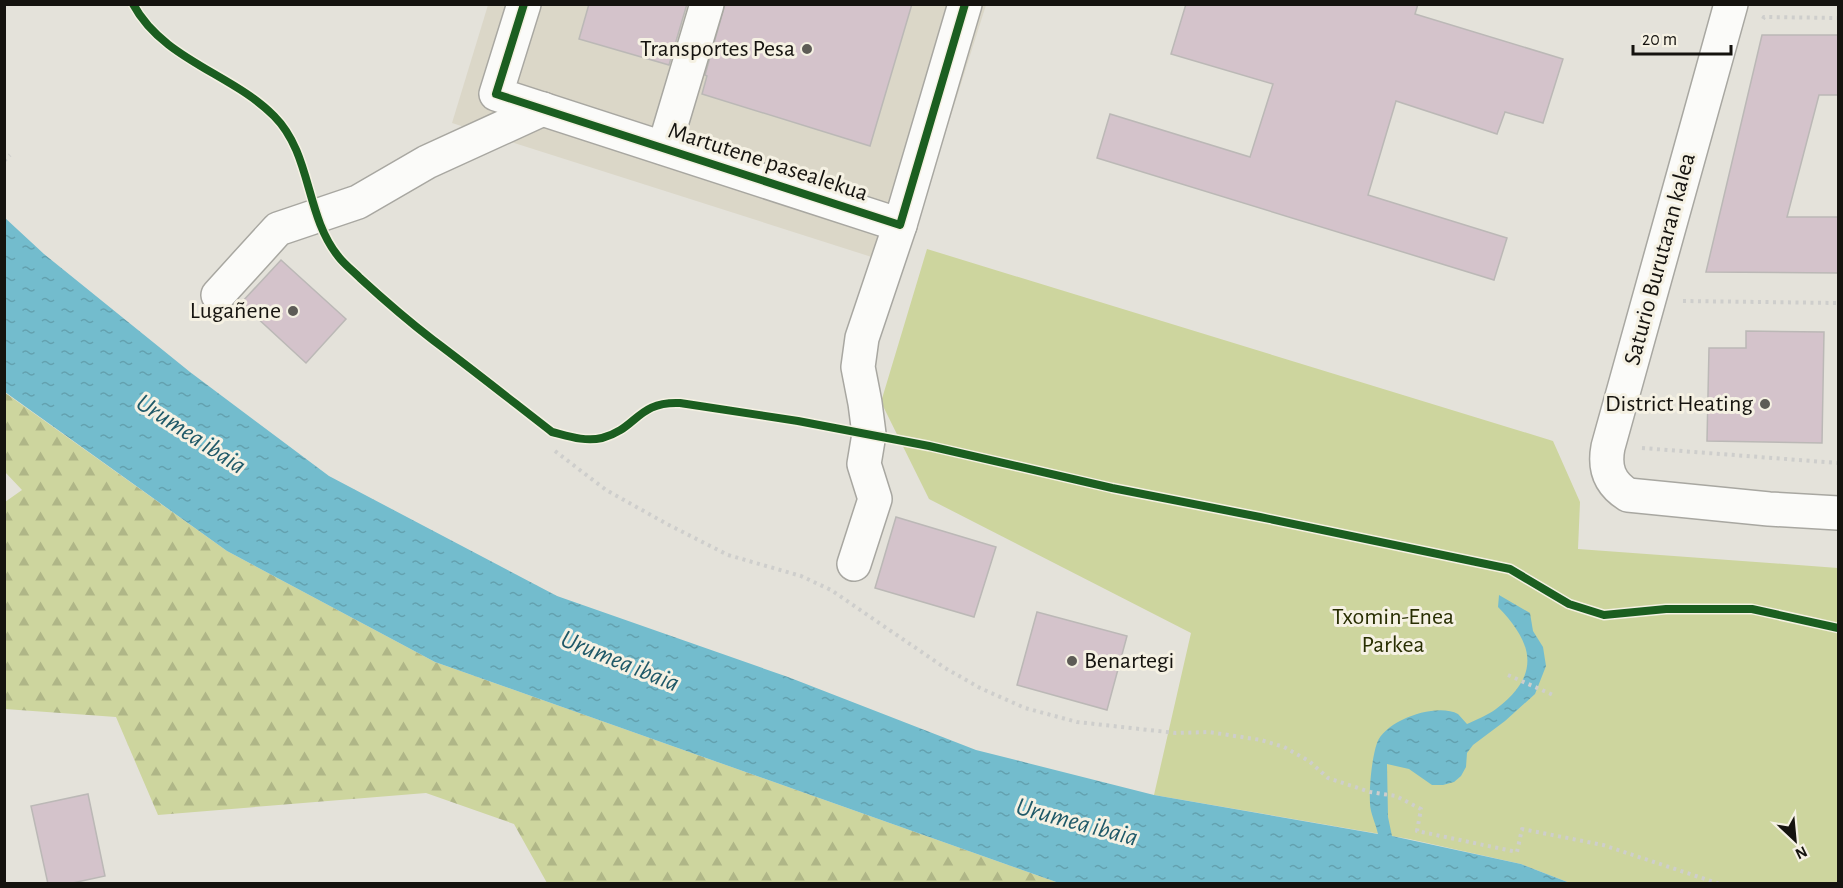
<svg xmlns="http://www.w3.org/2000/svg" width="1843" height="888" viewBox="0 0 1843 888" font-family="'Alegreya Sans',sans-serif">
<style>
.built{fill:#dbd7c8}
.forest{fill:url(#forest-firs)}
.green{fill:#cdd59e}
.water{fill:url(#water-ripples)}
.building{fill:#d4c3cb;stroke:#bbb8b6;stroke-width:1.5}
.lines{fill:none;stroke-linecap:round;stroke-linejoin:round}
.minor-casing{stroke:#a8a7a1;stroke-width:36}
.path{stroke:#cececc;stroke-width:4;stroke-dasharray:3 4.5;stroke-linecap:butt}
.minor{stroke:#fbfbf9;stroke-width:33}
.cycleway-casing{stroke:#f5f1e3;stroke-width:11}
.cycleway{stroke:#1b5e20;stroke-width:8}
.poi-dot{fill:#5d5b56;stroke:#f5f1e3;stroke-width:2}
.labels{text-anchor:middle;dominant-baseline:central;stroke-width:6;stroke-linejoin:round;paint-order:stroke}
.poi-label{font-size:24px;fill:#15130f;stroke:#f5f1e3;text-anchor:end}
.street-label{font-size:24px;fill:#15130f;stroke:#f5f1e3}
.park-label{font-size:24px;fill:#282e02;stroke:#f5f1e3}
.water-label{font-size:26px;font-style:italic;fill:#1f5968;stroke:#f5f1e3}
</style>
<defs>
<pattern id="forest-firs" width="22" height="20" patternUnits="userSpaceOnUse" patternTransform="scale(1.5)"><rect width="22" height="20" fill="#cdd59e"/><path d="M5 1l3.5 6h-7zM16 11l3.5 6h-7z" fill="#afb687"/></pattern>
<pattern id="water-ripples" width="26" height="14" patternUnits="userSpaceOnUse" patternTransform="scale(1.5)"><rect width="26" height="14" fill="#73bccd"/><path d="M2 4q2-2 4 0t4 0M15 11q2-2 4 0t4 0" fill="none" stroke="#63a1af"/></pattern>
</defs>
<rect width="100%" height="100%" fill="#e4e2da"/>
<polygon class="built" points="488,5 986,5 903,267 452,123"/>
<polygon class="forest" points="4,392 227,551 435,662 1059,883 547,883 514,824 426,793 158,815 116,717 5,709 5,502 22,490 5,472"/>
<polygon class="green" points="927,249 1553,441 1580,502 1578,549 1838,568 1838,883 1570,883 1521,864 1409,839 1154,795 1191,633 929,499 881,402"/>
<path class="water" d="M 4,217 L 44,254 L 190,372 L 329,476 L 557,596 L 788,677 L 976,750 L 1154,795 L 1378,834 C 1376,824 1370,813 1370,803 C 1369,787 1372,757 1377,743 C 1385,720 1437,702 1458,714 C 1461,717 1464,721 1467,724 C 1476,720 1488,715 1496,709 C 1541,675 1534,644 1498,607 L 1499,595 L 1530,613 L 1533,631 L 1543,647 L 1546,666 L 1535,694 L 1505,721 L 1473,745 L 1467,753 L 1466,767 L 1461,776 L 1454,782 L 1443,785 L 1432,785 L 1409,769 L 1387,764 L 1388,817 L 1392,836 L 1521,864 L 1570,883 L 1059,883 L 435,662 L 227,551 L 5,392 Z"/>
<g class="building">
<polygon points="589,4 687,4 669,65 579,39"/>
<polygon points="725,4 912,4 870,146 702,94 707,76 705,75"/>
<polygon points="1186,4 1418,4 1415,14 1563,59 1543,123 1505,112 1497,134 1396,101 1368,195 1507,238 1494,280 1097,158 1110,114 1250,157 1273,84 1171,54"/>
<polygon points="1762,35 1839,35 1839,95 1819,95 1787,217 1839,217 1839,273 1706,272"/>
<polygon points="281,260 346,319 306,363 241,303"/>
<polygon points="1746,331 1824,332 1822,443 1707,441 1709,348 1746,348"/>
<polygon points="896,517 996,547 974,617 875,588"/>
<polygon points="1037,612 1127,636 1107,710 1017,685"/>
<polygon points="88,794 105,876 68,884 48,884 31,806"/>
</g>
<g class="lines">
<g class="minor-casing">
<g id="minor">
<polyline points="524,4 496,94 900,225 965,4"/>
<path d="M 1731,4 L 1608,447 C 1604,468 1609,483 1628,495 L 1769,509 L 1838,513"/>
<polyline points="664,148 707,4"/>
<polyline points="218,295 278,229 358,202 427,162 543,109"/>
<polyline points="854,564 875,499 864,464 869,434 865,403 858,367 862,338 900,225"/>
</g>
</g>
<g class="path">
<polyline points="1763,19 1764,17 1838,18"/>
<polyline points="4,161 10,155"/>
<polyline points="1683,301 1838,303"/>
<polyline points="1642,448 1838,463"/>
<polyline points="555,451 606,490 667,524 728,555 801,576 831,590 945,668 980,688 1025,708 1077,722 1176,733 1209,732 1261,740 1284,747 1309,761 1328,778 1370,792 1396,796 1421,809 1417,831 1517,852 1522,829 1603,845 1720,884"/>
<polyline points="1508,675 1553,695"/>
</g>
<use href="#minor" class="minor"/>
<g class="cycleway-casing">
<g id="cycleway">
<path d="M 133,4 C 163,60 233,74 274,116 C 312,154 305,215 338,256 C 344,264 353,271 360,278 C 384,300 407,320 433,340 C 473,370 512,401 552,432 C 568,436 585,442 602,438 C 637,429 637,401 680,403 L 798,421 L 929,446 L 1112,488 L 1260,517 L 1510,569 L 1569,604 L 1604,615 L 1666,609 L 1752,609 L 1838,628"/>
<polyline points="524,4 496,94 900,225 965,4"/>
</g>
</g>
<use href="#cycleway" class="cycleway"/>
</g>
<g class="poi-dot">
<circle cx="807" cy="49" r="6"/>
<circle cx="293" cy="311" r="6"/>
<circle cx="1765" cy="404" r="6"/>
<circle cx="1072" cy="661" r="6"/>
</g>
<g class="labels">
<g class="poi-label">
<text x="795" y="49">Transportes Pesa</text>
<text x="281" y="311">Lugañene</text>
<text x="1753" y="404">District Heating</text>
<text x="1084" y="661" text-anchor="start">Benartegi</text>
</g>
<g class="street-label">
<text transform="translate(768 162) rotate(18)">Martutene pasealekua</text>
<text transform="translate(1660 259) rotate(-75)">Saturio Burutaran kalea</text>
</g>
<g class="park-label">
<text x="1393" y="617">Txomin-Enea<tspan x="1393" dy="28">Parkea</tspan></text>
</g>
<g class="water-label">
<text transform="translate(191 434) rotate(33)">Urumea ibaia</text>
<text transform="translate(620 661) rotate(22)">Urumea ibaia</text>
<text transform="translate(1077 822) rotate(15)">Urumea ibaia</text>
</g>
</g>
<rect width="1843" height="888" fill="none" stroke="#15130f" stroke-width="12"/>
<g transform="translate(1795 840) rotate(154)" stroke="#f5f1e3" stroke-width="4.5" paint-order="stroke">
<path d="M0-4.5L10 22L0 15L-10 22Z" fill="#15130f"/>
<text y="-9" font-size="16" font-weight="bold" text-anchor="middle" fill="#15130f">N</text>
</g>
<path d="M1633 45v9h98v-9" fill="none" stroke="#15130f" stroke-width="3"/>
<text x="1642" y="45" font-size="18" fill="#15130f" stroke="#f5f1e3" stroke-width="4.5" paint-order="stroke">20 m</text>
</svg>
